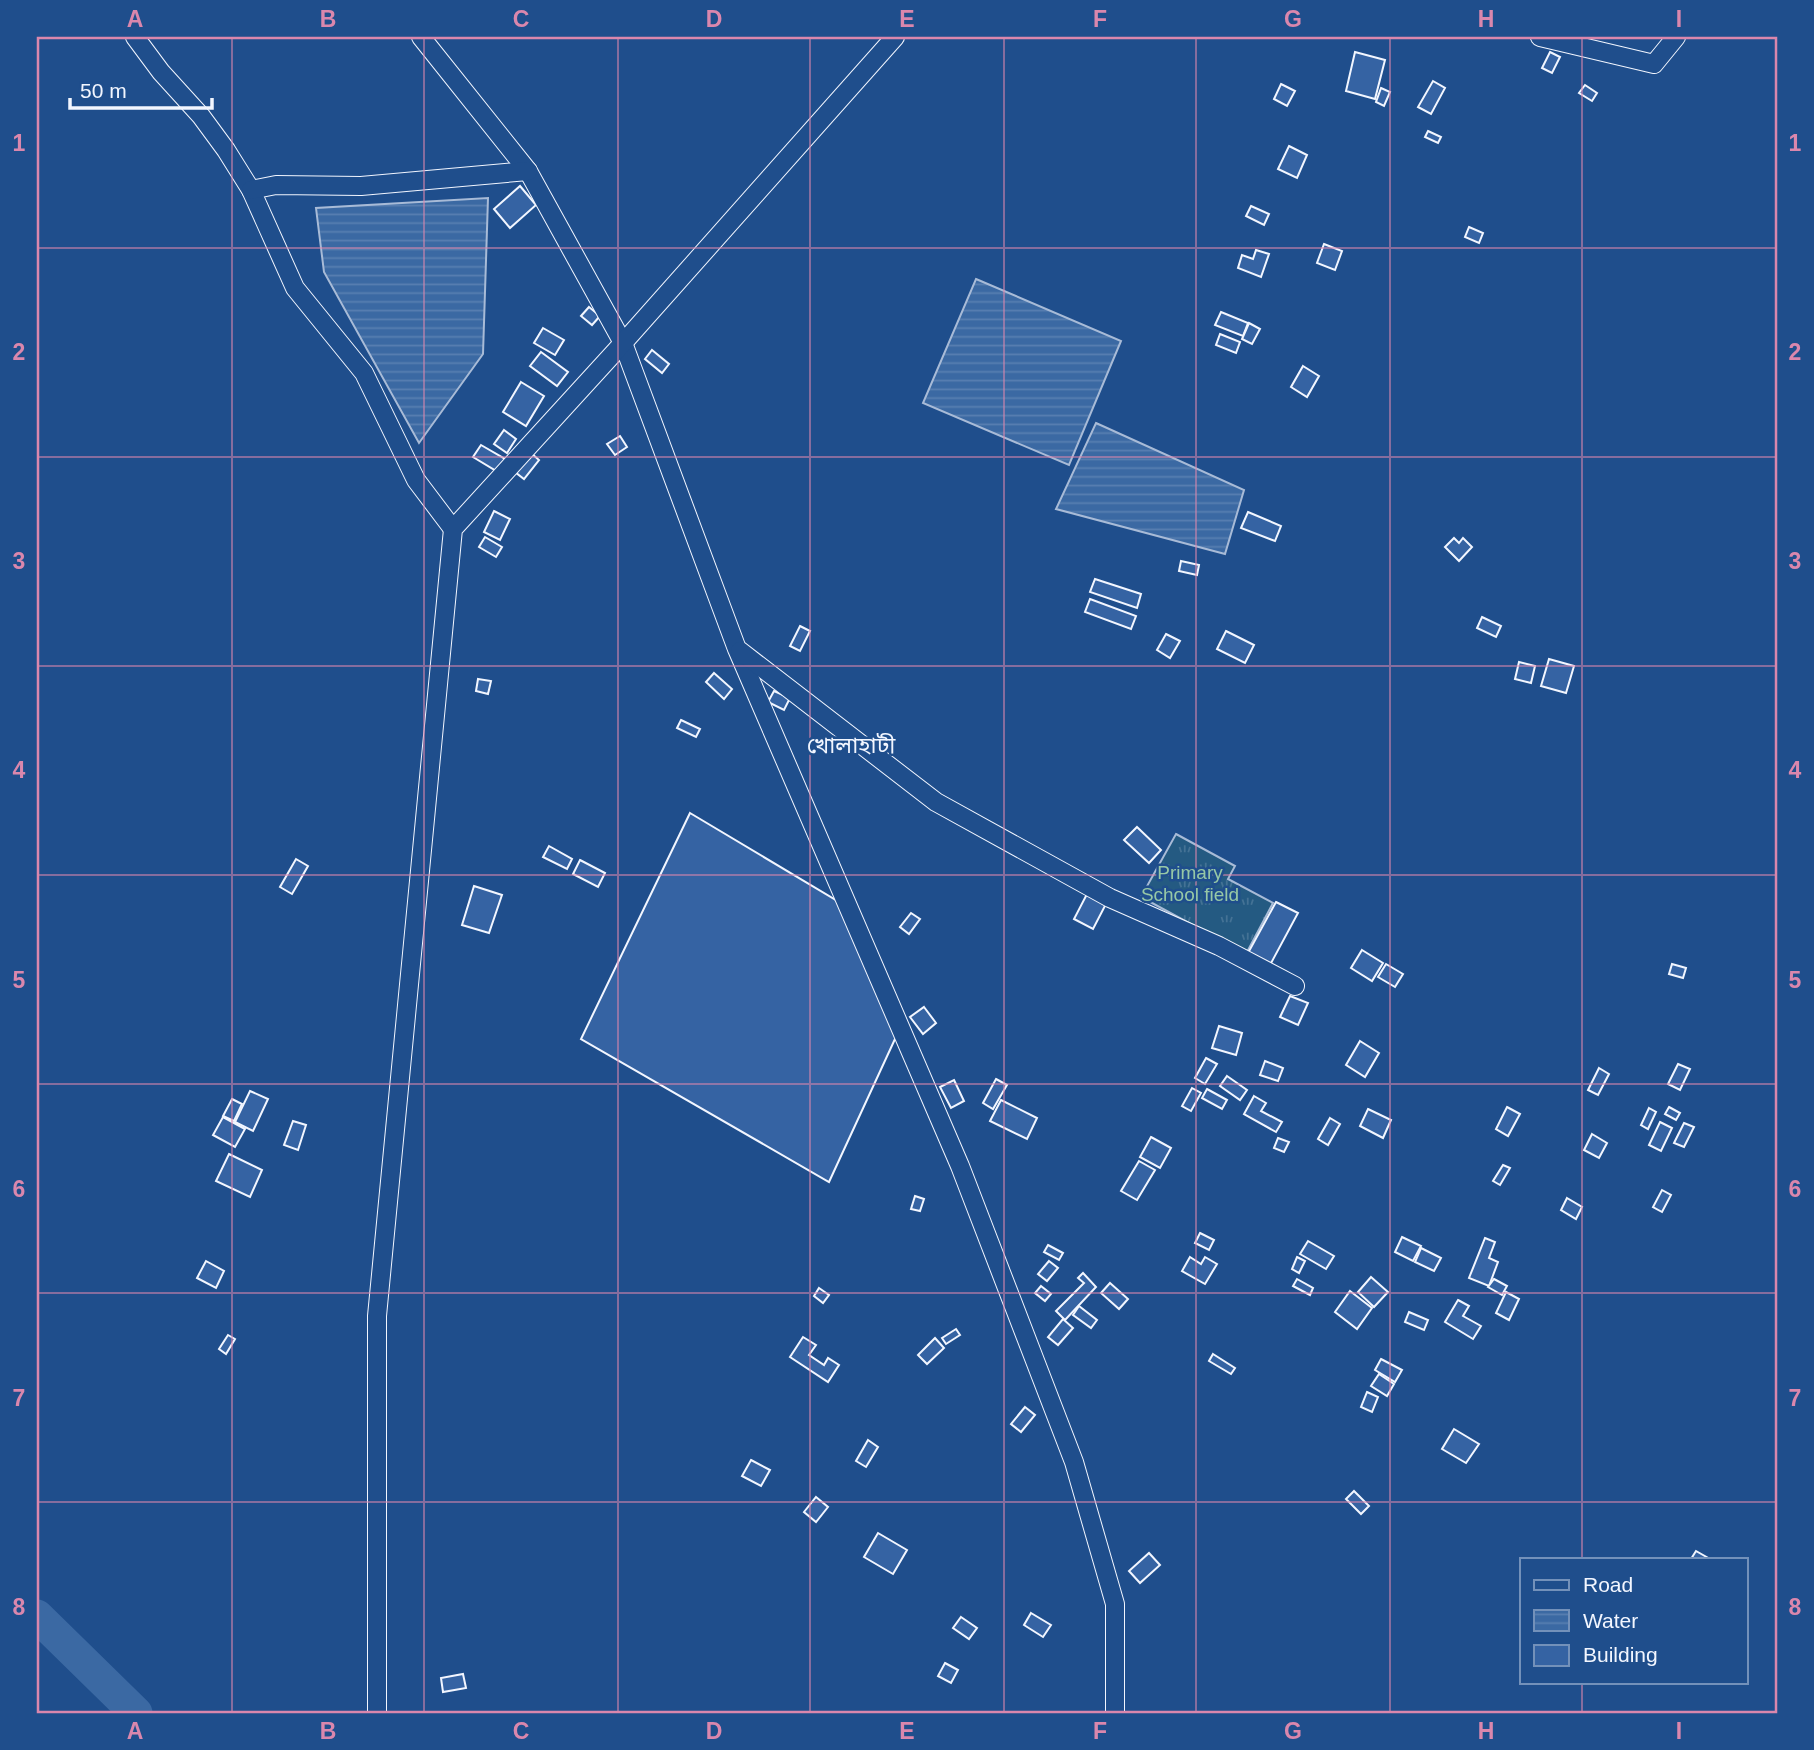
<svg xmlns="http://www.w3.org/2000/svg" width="1814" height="1750" viewBox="0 0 1814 1750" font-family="Arial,'Noto Sans Bengali',sans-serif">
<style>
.grass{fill:url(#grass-tufts);stroke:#a8bbd7;stroke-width:2}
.water{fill:url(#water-rules);stroke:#a8bbd7;stroke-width:2}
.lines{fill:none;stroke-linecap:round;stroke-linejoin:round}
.river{stroke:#3b69a3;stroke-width:33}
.building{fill:#3563a3;stroke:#f2f6ff;stroke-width:2}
.minor-casing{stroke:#f2f6ff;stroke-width:20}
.minor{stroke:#1f4e8c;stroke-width:18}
.grid{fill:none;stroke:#da87ad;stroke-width:2;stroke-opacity:0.55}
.labels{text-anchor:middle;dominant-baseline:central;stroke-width:5;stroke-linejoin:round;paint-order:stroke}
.park-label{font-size:19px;fill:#97c8a6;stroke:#1f4e8c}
.quarter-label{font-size:23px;fill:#f2f6ff;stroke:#1f4e8c}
.neatline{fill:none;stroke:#da87ad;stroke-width:2.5}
.grid-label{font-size:23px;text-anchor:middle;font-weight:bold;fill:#da87ad}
</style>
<defs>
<pattern id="grass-tufts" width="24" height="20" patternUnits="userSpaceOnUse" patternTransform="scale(1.75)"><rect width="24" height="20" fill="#245a82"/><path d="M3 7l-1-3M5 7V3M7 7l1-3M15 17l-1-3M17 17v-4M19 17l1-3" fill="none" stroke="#447295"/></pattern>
<pattern id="water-rules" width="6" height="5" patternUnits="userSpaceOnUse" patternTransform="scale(1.75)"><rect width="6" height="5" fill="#3b69a3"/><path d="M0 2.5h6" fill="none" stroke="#587fb1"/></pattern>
</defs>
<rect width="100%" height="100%" fill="#1f4e8c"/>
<polygon class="grass" points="1176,834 1235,866 1228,879 1273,903 1246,954 1141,897"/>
<g class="water">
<polygon points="488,198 483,354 419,443 324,272 316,208"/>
<polygon points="976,279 1121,341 1069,465 923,403"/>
<polygon points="1096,423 1244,490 1225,554 1056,509"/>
</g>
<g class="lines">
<polyline class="river" points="37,1616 136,1713"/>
</g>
<g class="building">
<polygon points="1355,52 1385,60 1375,99 1346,91"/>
<polygon points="1550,52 1560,57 1552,73 1542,68"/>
<polygon points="1433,81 1445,88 1431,114 1418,107"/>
<polygon points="1281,84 1295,91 1287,106 1274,99"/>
<polygon points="1585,85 1597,93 1592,101 1579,93"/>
<polygon points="1381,88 1390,92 1384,106 1376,102"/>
<polygon points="1428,131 1441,137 1438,143 1425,137"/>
<polygon points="1289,146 1307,155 1297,178 1278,169"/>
<polygon points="520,186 536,205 510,228 494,209"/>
<polygon points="1251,206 1269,214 1264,225 1246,216"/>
<polygon points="1469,227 1483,233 1479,243 1465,237"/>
<polygon points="1324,244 1342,251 1335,270 1317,263"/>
<polygon points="1256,250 1269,254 1261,277 1238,268 1242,255 1253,259"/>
<polygon points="589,307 600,316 592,325 581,316"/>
<polygon points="1221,312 1248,323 1243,336 1215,325"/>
<polygon points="1249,323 1260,329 1252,344 1242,339"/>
<polygon points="543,328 564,340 555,355 534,343"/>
<polygon points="1220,334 1240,342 1236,353 1216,345"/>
<polygon points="652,350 669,364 662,373 645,359"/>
<polygon points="541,352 568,372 557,386 530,366"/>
<polygon points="1303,366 1319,376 1307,397 1291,387"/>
<polygon points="521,382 544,396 526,426 503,412"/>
<polygon points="504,430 516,439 507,453 494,444"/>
<polygon points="620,436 627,447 615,455 607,444"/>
<polygon points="481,445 505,459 498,472 473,457"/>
<polygon points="530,452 539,460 524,479 515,472"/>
<polygon points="494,511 510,519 500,540 484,532"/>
<polygon points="1248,512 1281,526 1275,541 1241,528"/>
<polygon points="485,537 502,547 496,557 479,547"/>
<polygon points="1454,538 1459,543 1463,538 1472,547 1459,561 1445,547"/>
<polygon points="1181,561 1199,565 1197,575 1179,571"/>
<polygon points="1095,579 1141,594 1137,608 1090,592"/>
<polygon points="1090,599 1136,616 1131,629 1085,612"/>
<polygon points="1482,617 1501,626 1496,637 1477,628"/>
<polygon points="800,626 810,631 800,651 790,646"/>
<polygon points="1226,631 1254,645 1245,663 1217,649"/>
<polygon points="1166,634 1180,641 1170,658 1157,650"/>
<polygon points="1549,659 1574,666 1566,693 1541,686"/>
<polygon points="1519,662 1535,666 1531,683 1515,679"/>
<polygon points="714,673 732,689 724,699 706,682"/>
<polygon points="478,679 491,681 488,694 476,691"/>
<polygon points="774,691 790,698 784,710 768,702"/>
<polygon points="681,720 700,729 696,737 677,728"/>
<polygon points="690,813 839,902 901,1026 829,1182 581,1039"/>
<polygon points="1137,827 1161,850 1149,863 1124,840"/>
<polygon points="549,846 572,859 567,869 543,857"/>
<polygon points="296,859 308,866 292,894 280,887"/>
<polygon points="580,860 605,873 598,887 573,874"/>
<polygon points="474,886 502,895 489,933 462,925"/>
<polygon points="1088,892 1107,902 1093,929 1074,919"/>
<polygon points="1276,902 1298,913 1270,965 1248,953"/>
<polygon points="911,913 920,919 909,934 900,927"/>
<polygon points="1362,950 1383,963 1372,981 1351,968"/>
<polygon points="1386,964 1403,974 1395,987 1378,977"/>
<polygon points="1672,964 1686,968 1683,978 1669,974"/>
<polygon points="1290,996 1308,1003 1298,1025 1280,1017"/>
<polygon points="924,1007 936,1023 923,1034 910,1017"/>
<polygon points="1219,1026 1242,1033 1236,1055 1212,1048"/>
<polygon points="1360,1041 1379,1053 1365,1077 1346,1065"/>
<polygon points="1206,1058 1217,1064 1205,1084 1195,1078"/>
<polygon points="1265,1061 1283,1068 1278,1081 1260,1075"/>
<polygon points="1678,1064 1690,1069 1680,1090 1668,1084"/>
<polygon points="1599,1068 1609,1074 1598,1095 1588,1090"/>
<polygon points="1227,1076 1247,1090 1240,1100 1220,1086"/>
<polygon points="996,1079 1007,1085 993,1109 983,1103"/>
<polygon points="954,1080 964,1101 951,1108 940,1087"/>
<polygon points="1192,1088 1201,1093 1191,1111 1182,1106"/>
<polygon points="1207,1089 1227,1100 1222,1109 1202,1098"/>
<polygon points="250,1091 268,1099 253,1131 235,1122"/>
<polygon points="1254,1096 1266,1103 1261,1111 1282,1122 1276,1132 1244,1114"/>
<polygon points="232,1099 242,1104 234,1121 223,1116"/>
<polygon points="1001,1100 1037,1118 1027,1139 990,1121"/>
<polygon points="1507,1107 1520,1114 1508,1136 1496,1129"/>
<polygon points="1669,1107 1680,1113 1676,1120 1665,1114"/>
<polygon points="1649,1108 1656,1112 1648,1129 1641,1125"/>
<polygon points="1368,1109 1391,1120 1383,1138 1360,1126"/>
<polygon points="223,1117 245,1129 235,1147 213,1135"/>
<polygon points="1330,1118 1340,1124 1328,1145 1318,1139"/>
<polygon points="293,1121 306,1125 298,1150 284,1145"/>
<polygon points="1660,1122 1672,1128 1661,1151 1649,1145"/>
<polygon points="1684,1123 1694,1127 1684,1147 1674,1143"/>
<polygon points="1592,1134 1607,1143 1599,1158 1584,1150"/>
<polygon points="1151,1137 1171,1148 1160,1168 1140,1157"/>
<polygon points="1278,1138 1289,1142 1284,1152 1274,1148"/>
<polygon points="229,1154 262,1170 250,1197 216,1181"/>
<polygon points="1139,1161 1155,1170 1137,1200 1121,1191"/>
<polygon points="1503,1165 1510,1168 1500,1185 1493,1181"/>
<polygon points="1662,1190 1671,1195 1662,1212 1653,1207"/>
<polygon points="915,1196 924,1199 920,1211 911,1209"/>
<polygon points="1567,1198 1582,1207 1576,1219 1561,1210"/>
<polygon points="1200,1233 1214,1240 1209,1250 1195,1243"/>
<polygon points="1402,1237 1421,1246 1413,1261 1395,1252"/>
<polygon points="1485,1238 1495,1242 1489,1258 1498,1262 1489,1286 1469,1278"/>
<polygon points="1308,1241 1334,1256 1326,1269 1300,1254"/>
<polygon points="1048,1245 1063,1253 1059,1260 1044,1252"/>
<polygon points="1421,1248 1441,1258 1434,1271 1415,1262"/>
<polygon points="1190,1257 1201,1264 1205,1257 1217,1264 1205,1284 1182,1271"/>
<polygon points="1297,1257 1305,1261 1299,1273 1292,1269"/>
<polygon points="206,1261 224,1271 216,1288 197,1278"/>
<polygon points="1049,1261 1058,1268 1047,1281 1038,1274"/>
<polygon points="1083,1273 1096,1287 1065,1320 1056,1311 1084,1283 1078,1278"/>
<polygon points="1371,1277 1388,1292 1374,1307 1358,1292"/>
<polygon points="1297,1279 1313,1288 1310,1295 1293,1286"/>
<polygon points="1494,1279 1507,1286 1502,1295 1488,1287"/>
<polygon points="1110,1283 1128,1299 1119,1309 1101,1293"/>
<polygon points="1041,1286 1051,1294 1045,1301 1035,1293"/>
<polygon points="819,1288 829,1295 823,1303 814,1296"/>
<polygon points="1350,1291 1372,1308 1357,1329 1335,1312"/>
<polygon points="1506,1292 1519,1299 1509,1320 1496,1313"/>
<polygon points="1458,1300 1469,1306 1463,1316 1481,1326 1473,1339 1445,1322"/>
<polygon points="1079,1306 1097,1320 1091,1328 1073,1315"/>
<polygon points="1409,1312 1428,1320 1424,1330 1405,1322"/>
<polygon points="1063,1319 1073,1328 1058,1345 1048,1337"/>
<polygon points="956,1329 960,1335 946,1344 942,1338"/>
<polygon points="228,1335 235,1339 226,1354 219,1349"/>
<polygon points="803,1337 816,1345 809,1355 824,1365 828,1358 839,1365 828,1382 790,1357"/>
<polygon points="935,1338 944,1348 927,1364 918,1355"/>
<polygon points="1213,1354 1235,1368 1231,1374 1209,1361"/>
<polygon points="1381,1359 1402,1370 1395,1382 1375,1370"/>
<polygon points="1379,1374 1394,1384 1387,1396 1371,1386"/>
<polygon points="1367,1392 1378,1397 1372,1412 1361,1407"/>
<polygon points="1025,1407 1035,1415 1021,1432 1011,1424"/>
<polygon points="1454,1429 1479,1444 1466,1463 1442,1449"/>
<polygon points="868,1440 878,1447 866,1467 856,1461"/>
<polygon points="751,1460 770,1470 761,1486 742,1476"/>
<polygon points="1354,1491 1369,1506 1361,1514 1346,1499"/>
<polygon points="816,1497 828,1507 816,1522 804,1512"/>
<polygon points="878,1533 907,1550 893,1574 864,1557"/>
<polygon points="1696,1551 1710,1559 1691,1559"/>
<polygon points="1149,1553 1160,1565 1140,1583 1129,1571"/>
<polygon points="1031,1613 1051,1625 1043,1637 1024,1625"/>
<polygon points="961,1617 977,1628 969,1639 953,1628"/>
<polygon points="945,1663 958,1670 951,1683 938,1676"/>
<polygon points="463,1674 466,1688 443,1692 441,1678"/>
</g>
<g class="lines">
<g class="minor-casing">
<g id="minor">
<polyline points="135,37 161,72 201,116 226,150 251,190 295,288 364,373 416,480 453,529"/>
<polyline points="421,37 528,171 623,343 737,649 960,1166 1074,1462 1115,1604 1115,1713"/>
<polyline points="1540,37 1654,64 1676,37"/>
<polyline points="251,190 276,185 361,186 528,171"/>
<polyline points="740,651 936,802 1110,898 1219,946 1295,986"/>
<polyline points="377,1713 377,1316 453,529 623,343 895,37"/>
</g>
</g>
<use href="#minor" class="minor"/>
</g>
<path class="grid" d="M 232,37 L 232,1713M 424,37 L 424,1713M 618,37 L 618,1713M 810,37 L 810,1713M 1004,37 L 1004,1713M 1196,37 L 1196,1713M 1390,37 L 1390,1713M 1582,37 L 1582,1559M 37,248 L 1777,248M 37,457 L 1777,457M 37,666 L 1777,666M 37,875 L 1777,875M 37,1084 L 1777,1084M 37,1293 L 1777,1293M 37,1502 L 1777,1502M 1582,1682 L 1582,1713"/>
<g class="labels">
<g class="park-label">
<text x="1190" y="872">Primary<tspan x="1190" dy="22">School field</tspan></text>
</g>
<g class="quarter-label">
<text x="851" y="745">খোলাহাটী</text>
</g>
</g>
<rect width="1814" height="1750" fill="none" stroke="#1f4e8c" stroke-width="77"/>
<rect x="1520" y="1558" width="228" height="126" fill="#1f4e8c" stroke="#7391ba" stroke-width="2"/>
<rect x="1534" y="1580" width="35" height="10" fill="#1f4e8c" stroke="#7391ba" stroke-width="2"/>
<text x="1583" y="1592" font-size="21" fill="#f2f6ff">Road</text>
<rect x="1534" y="1610" width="35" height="21" fill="url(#water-rules)" stroke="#7391ba" stroke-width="2"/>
<text x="1583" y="1628" font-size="21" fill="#f2f6ff">Water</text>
<rect x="1534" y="1645" width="35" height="21" fill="#3563a3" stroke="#7391ba" stroke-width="2"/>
<text x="1583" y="1662" font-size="21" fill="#f2f6ff">Building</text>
<path d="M70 98v10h142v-10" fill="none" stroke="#f2f6ff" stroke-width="3.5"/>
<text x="80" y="98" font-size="21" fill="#f2f6ff" stroke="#1f4e8c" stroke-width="5" paint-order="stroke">50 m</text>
<rect x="38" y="38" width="1738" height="1674" class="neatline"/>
<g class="grid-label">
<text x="135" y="27">A</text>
<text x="328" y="27">B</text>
<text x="521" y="27">C</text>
<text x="714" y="27">D</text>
<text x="907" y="27">E</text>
<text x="1100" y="27">F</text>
<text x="1293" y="27">G</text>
<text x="1486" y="27">H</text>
<text x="1679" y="27">I</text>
<text x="19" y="151">1</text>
<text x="1795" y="151">1</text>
<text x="19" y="360">2</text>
<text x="1795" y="360">2</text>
<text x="19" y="569">3</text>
<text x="1795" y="569">3</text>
<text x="19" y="778">4</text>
<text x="1795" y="778">4</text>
<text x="19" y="988">5</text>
<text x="1795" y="988">5</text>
<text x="19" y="1197">6</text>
<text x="1795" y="1197">6</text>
<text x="19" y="1406">7</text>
<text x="1795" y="1406">7</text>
<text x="19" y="1615">8</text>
<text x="1795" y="1615">8</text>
<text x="135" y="1739">A</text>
<text x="328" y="1739">B</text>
<text x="521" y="1739">C</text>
<text x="714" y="1739">D</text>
<text x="907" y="1739">E</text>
<text x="1100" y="1739">F</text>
<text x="1293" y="1739">G</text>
<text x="1486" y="1739">H</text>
<text x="1679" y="1739">I</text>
</g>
</svg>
